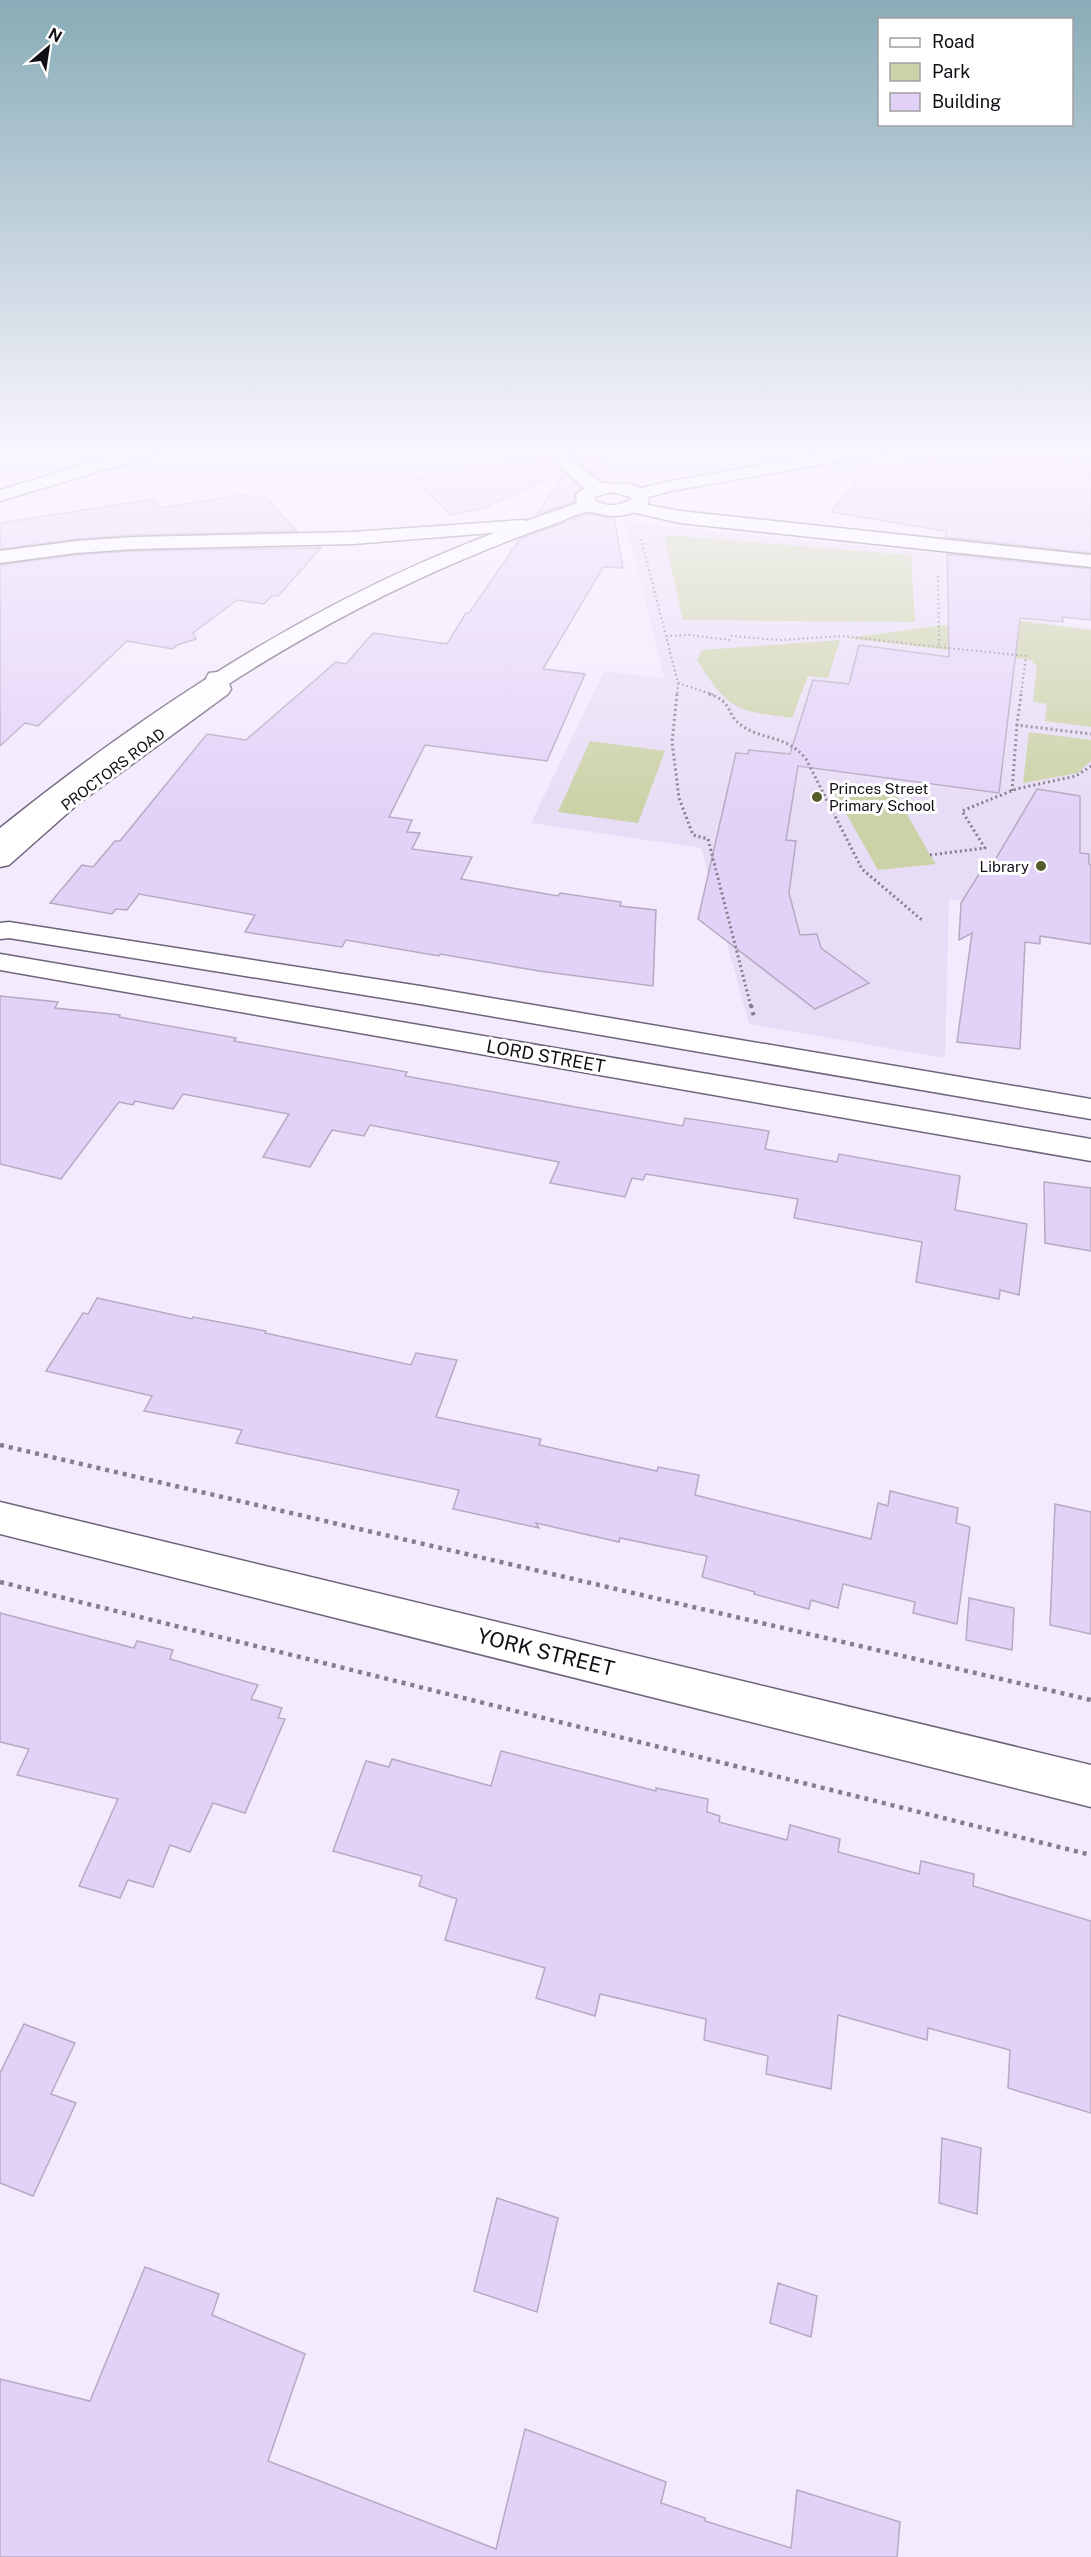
<svg xmlns="http://www.w3.org/2000/svg" width="1091" height="2557" viewBox="0 0 1091 2557" font-family="'Public Sans',sans-serif">
<style>
.built{fill:#e8ddf6}
.green{fill:#cbd2a7}
.building{fill:#e3d2f8;stroke:#b5aac2;stroke-width:1.5}
.lines{fill:none;stroke-linecap:round;stroke-linejoin:round}
.minor-casing{stroke:#6e647a;stroke-width:3}
.tertiary-casing{stroke:#6e647a;stroke-width:3}
.trunk-casing{stroke:#6e647a;stroke-width:3}
.path-far3{stroke:#837d8c;stroke-width:2;stroke-dasharray:1.5 3;stroke-linecap:butt}
.path-far2{stroke:#837d8c;stroke-width:3;stroke-dasharray:2 3;stroke-linecap:butt}
.path-far1{stroke:#837d8c;stroke-width:4;stroke-dasharray:3 4.5;stroke-linecap:butt}
.path{stroke:#837d8c;stroke-width:4.5;stroke-dasharray:4 5;stroke-linecap:butt}
.minor{fill:#fff;fill-rule:evenodd}
.tertiary{fill:#fff;fill-rule:evenodd}
.trunk{fill:#fff;fill-rule:evenodd}
.poi-dot{fill:#555b2a;stroke:#fff;stroke-width:2}
.labels{text-anchor:middle;dominant-baseline:central;stroke-width:6;stroke-linejoin:round;paint-order:stroke}
.far-street-label{font-size:15px;fill:#110e16;stroke:#fff}
.far-poi-label{font-size:15px;fill:#110e16;stroke:#fff;text-anchor:start}
.street-label{font-size:18px;fill:#110e16;stroke:#fff}
.near-street-label{font-size:21px;fill:#110e16;stroke:#fff}
</style>
<rect width="100%" height="100%" fill="#f3eafe"/>
<polygon class="built" points="625,522 944,554 946,624 1000,631 1002,617 1091,628 1091,918 949,899 945,1058 749,1024 701,848 531,823 604,671 664,678"/>
<g class="green">
<polygon points="664,535 911,555 915,622 683,620"/>
<polygon points="1005,619 1091,630 1091,727 1045,721 1047,704 1033,702 1037,667 1031,660 847,638 943,625 1003,632"/>
<path d="M 840,640 L 828,678 L 808,676 L 792,718 C 735,710 729,711 697,660 L 702,650 Z"/>
<polygon points="1029,732 1091,740 1091,761 1078,773 1023,783"/>
<polygon points="590,741 665,751 638,823 558,812"/>
<polygon points="893,789 930,855 936,864 878,870 835,794"/>
</g>
<g class="building">
<polygon points="994,450 1005,450 1043,458 1045,454 1091,461 1091,553 946,537 946,531 831,512 867,468 907,464 920,457 979,465"/>
<polygon points="575,453 577,460 603,455 608,481 602,481 569,454"/>
<polygon points="546,458 562,471 485,508 451,515 413,479"/>
<polygon points="564,474 581,488 575,492 575,501 536,515"/>
<polygon points="248,494 253,499 265,497 297,531 134,535 76,539 0,549 0,523 154,499 159,508"/>
<polygon points="587,514 614,518 623,568 603,567 543,669 585,674 547,761 425,745 389,817 412,820 407,832 420,833 412,849 472,857 461,879 558,896 560,893 621,902 620,906 656,910 653,986 539,971 440,954 439,956 346,940 342,947 245,932 255,915 139,894 127,910 116,909 112,914 50,903 82,865 93,867 115,841 120,841 207,734 246,740 336,662 346,664 373,633 447,644 466,613 469,613 520,539"/>
<polygon points="321,548 278,596 272,596 264,604 237,600 193,633 196,639 177,645 173,649 127,641 38,726 25,723 0,746 0,565 76,555 134,551"/>
<polygon points="947,554 1091,569 1091,620 1062,617 1063,622 1020,618 999,793 798,766 786,840 796,841 789,893 800,935 817,934 821,948 869,983 815,1009 698,919 736,753 748,754 749,750 790,754 813,680 849,684 859,645 949,657"/>
<polygon points="1037,789 1080,796 1080,853 1089,854 1089,864 1091,865 1091,944 1040,936 1040,944 1025,942 1020,1049 957,1042 972,933 959,940 961,903 979,874 991,867"/>
<polygon points="0,996 58,1002 55,1008 120,1015 119,1017 236,1038 234,1041 407,1072 405,1076 581,1108 683,1126 685,1118 769,1131 765,1149 837,1162 839,1154 960,1176 955,1210 1027,1224 1019,1295 1000,1290 999,1299 916,1282 922,1242 794,1218 798,1199 646,1174 643,1180 632,1178 625,1197 550,1183 559,1162 370,1125 364,1136 332,1130 310,1167 263,1157 289,1114 183,1094 173,1109 135,1101 133,1105 119,1102 61,1179 0,1164"/>
<polygon points="1044,1182 1091,1188 1091,1251 1045,1243"/>
<polygon points="97,1298 192,1319 193,1317 266,1331 265,1333 411,1365 416,1353 457,1360 436,1417 541,1439 539,1445 657,1471 658,1467 699,1475 695,1495 871,1539 878,1503 888,1506 890,1491 958,1508 956,1523 970,1527 957,1624 913,1613 915,1602 843,1584 838,1608 811,1600 809,1609 754,1594 755,1592 702,1577 707,1556 620,1538 619,1542 536,1523 539,1528 453,1509 459,1490 236,1443 242,1430 144,1411 152,1396 46,1371 83,1313 88,1314"/>
<polygon points="1055,1504 1091,1512 1091,1634 1050,1625"/>
<polygon points="969,1598 1014,1608 1012,1650 966,1640"/>
<polygon points="0,1613 134,1648 137,1641 173,1650 170,1659 258,1685 251,1699 282,1708 278,1718 285,1719 245,1813 213,1803 190,1852 170,1845 153,1887 128,1880 120,1898 79,1886 118,1799 17,1775 29,1749 0,1742"/>
<polygon points="501,1751 656,1791 656,1788 708,1799 707,1812 720,1816 719,1822 787,1840 790,1825 840,1839 838,1852 919,1874 921,1861 974,1874 973,1886 1091,1921 1091,2113 1008,2088 1010,2050 928,2028 927,2040 838,2015 831,2089 766,2074 768,2056 704,2040 706,2019 600,1994 595,2016 536,1998 545,1968 445,1940 457,1899 419,1886 422,1876 333,1851 366,1761 389,1767 392,1759 491,1786"/>
<polygon points="24,2024 75,2043 51,2094 76,2103 33,2196 0,2183 0,2073"/>
<polygon points="942,2138 981,2148 977,2214 939,2203"/>
<polygon points="497,2198 558,2218 537,2312 474,2291"/>
<polygon points="145,2267 219,2294 212,2315 305,2354 268,2461 496,2549 525,2429 666,2482 661,2503 705,2518 705,2521 791,2548 797,2490 900,2522 897,2557 0,2557 0,2379 90,2401"/>
<polygon points="778,2283 817,2296 811,2337 770,2323"/>
</g>
<g class="lines">
<g class="minor-casing">
<g id="minor">
<polygon points="633,502 680,511 1091,555 1091,567 680,523 627,511 624,507 627,503"/>
<polygon points="523,520 530,522 532,526 530,530 353,544 134,549 76,553 0,563 0,551 76,541 134,537 353,532"/>
<polygon points="217,672 225,673 231,689 228,694 79,803 9,865 0,867 0,847 63,793 209,687 206,678 209,673"/>
<polygon points="9,922 420,986 1091,1099 1091,1119 420,1004 9,938 0,939 0,923"/>
<polygon points="0,954 1091,1139 1091,1161 0,970"/>
<polygon points="0,1502 1091,1765 1091,1807 0,1534"/>
</g>
</g>
<g class="tertiary-casing">
<path id="tertiary" d="M 540,450 L 560,450 L 601,483 L 628,484 L 641,488 L 671,481 L 847,450 L 886,450 L 883,454 L 877,455 L 671,491 L 648,497 L 649,501 C 640,514 619,518 604,515 C 598,514 592,511 587,512 C 577,514 566,519 557,523 C 525,534 494,546 464,559 C 297,629 148,731 9,845 L 0,847 L 0,828 C 131,723 270,629 423,562 C 474,540 525,521 577,503 L 576,494 L 585,488 ZM 612,492 L 630,497 L 631,499 C 619,507 606,507 594,500 L 594,497 Z"/>
</g>
<g class="trunk-casing">
<polygon id="trunk" points="133,450 160,450 157,454 0,501 0,490"/>
</g>
<g class="path-far3">
<polyline points="641,539 678,683 677,695"/>
<polyline points="938,576 939,647 1026,656 1021,695"/>
<polyline points="666,636 690,635 729,640 731,636 780,640 842,636 939,647"/>
<polyline points="678,683 714,695"/>
</g>
<g class="path-far2">
<polyline points="677,694 672,742 679,798 693,835 708,839 751,1007"/>
<path d="M 709,694 C 734,702 726,715 741,725 C 762,741 786,734 806,759 L 862,869 L 923,921"/>
<polyline points="1021,694 1017,725 1091,734"/>
<polyline points="1012,791 1017,725"/>
<polyline points="930,855 985,848 962,811 1016,789 1076,776 1091,766"/>
</g>
<polyline class="path-far1" points="751,1005 754,1017"/>
<g class="path">
<polyline points="0,1445 1091,1700"/>
<polyline points="0,1582 1091,1855"/>
</g>
<use href="#minor" class="minor"/>
<use href="#tertiary" class="tertiary"/>
<use href="#trunk" class="trunk"/>
</g>
<linearGradient id="sky" x2="0" y2="1"><stop stop-color="#88acb7"/><stop offset="0.56" stop-color="#faf6ff"/><stop offset="1" stop-color="#faf6ff" stop-opacity="0"/></linearGradient>
<rect width="1091" height="808" fill="url(#sky)"/>
<g class="poi-dot">
<circle cx="817" cy="797" r="6"/>
<circle cx="1041" cy="866" r="6"/>
</g>
<g class="labels">
<g class="far-street-label">
<text transform="translate(113 769) rotate(-37)">PROCTORS ROAD</text>
</g>
<g class="far-poi-label">
<text x="829" y="788">Princes Street<tspan x="829" dy="17">Primary School</tspan></text>
<text x="1029" y="866" text-anchor="end">Library</text>
</g>
<g class="street-label">
<text transform="translate(546 1056) rotate(10)">LORD STREET</text>
</g>
<g class="near-street-label">
<text transform="translate(546 1652) rotate(14)">YORK STREET</text>
</g>
</g>
<rect x="878" y="18" width="195" height="108" fill="#ffffff" stroke="#a09fa2" stroke-width="1.5"/>
<rect x="890" y="38" width="30" height="9" fill="#ffffff" stroke="#a09fa2" stroke-width="1.5"/>
<text x="932" y="48" font-size="18" fill="#110e16">Road</text>
<rect x="890" y="63" width="30" height="18" fill="#cbd2a7" stroke="#a09fa2" stroke-width="1.5"/>
<text x="932" y="78" font-size="18" fill="#110e16">Park</text>
<rect x="890" y="93" width="30" height="18" fill="#e3d2f8" stroke="#a09fa2" stroke-width="1.5"/>
<text x="932" y="108" font-size="18" fill="#110e16">Building</text>
<g transform="translate(48 48) rotate(29)" stroke="#ffffff" stroke-width="4.5" paint-order="stroke">
<path d="M0-4.5L10 22L0 15L-10 22Z" fill="#110e16"/>
<text y="-9" font-size="16" font-weight="bold" text-anchor="middle" fill="#110e16">N</text>
</g>
</svg>
